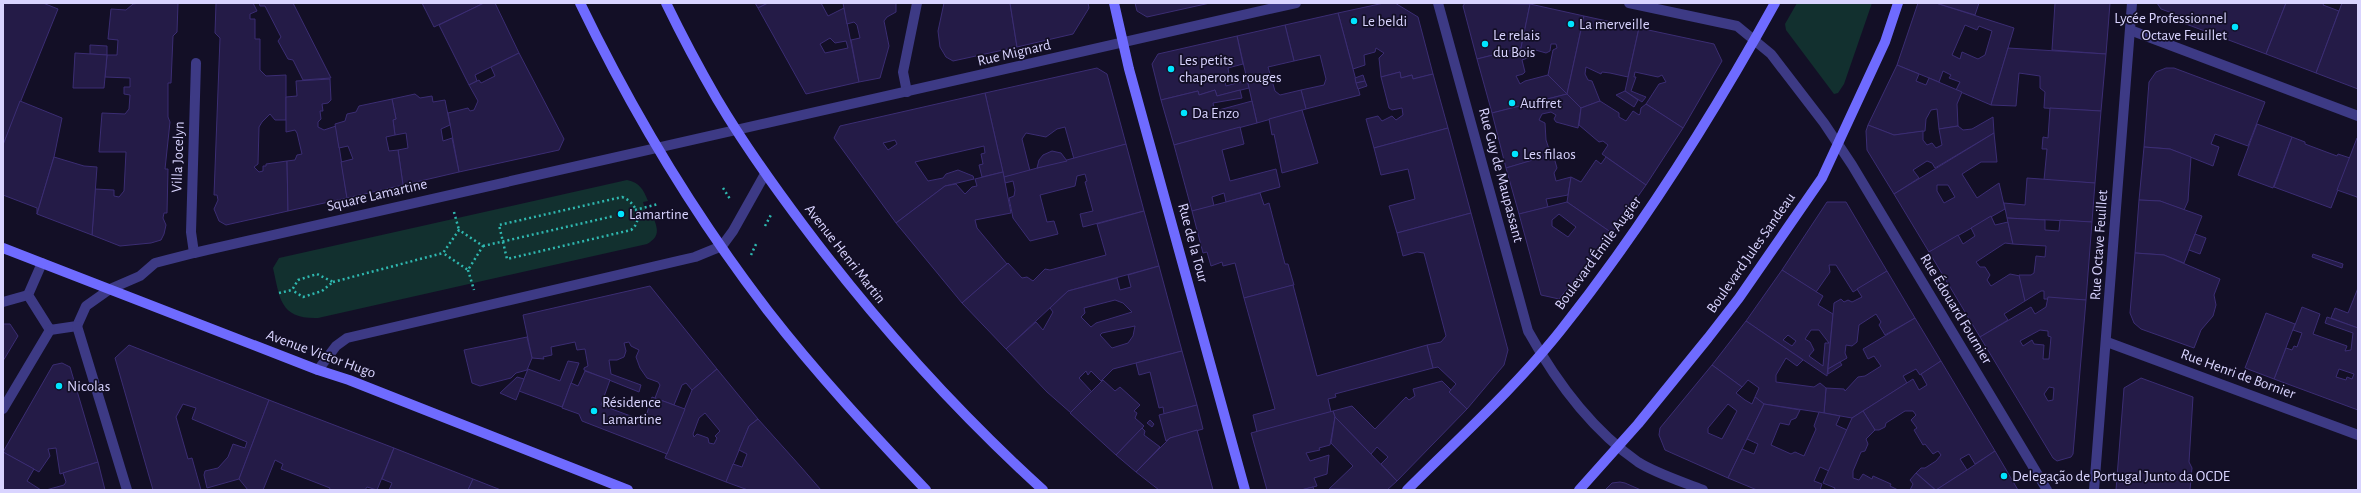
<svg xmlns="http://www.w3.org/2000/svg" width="2361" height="493" viewBox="0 0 2361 493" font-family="'Alegreya Sans',sans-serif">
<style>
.green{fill:#12302f}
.building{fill:#241b47;stroke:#3b2d73;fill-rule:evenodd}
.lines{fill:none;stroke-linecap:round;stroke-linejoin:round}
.path{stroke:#2fb8b0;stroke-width:2.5;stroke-dasharray:2 3;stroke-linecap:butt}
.lane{stroke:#3d3a85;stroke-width:10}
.street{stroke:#3d3a85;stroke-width:10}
.secondary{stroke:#6f6bff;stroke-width:10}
.poi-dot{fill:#00e5ff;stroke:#130f26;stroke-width:1.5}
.labels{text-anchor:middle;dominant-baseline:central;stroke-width:3.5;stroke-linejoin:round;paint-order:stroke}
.poi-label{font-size:15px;fill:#d9d4ff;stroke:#130f26;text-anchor:start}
.street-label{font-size:15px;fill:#d9d4ff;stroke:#130f26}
</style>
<rect width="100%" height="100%" fill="#130f26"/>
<g class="green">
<polygon points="1797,3 1872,3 1844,84 1838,93 1834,94 1786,30 1785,24"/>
<path d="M 627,180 C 640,183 643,189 648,201 L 643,202 L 646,213 L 651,212 C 657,226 662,236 647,244 L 318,318 C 280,319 280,299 273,268 L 279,258 Z"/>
</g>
<g class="building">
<polygon points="3,3 43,3 58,9 3,145"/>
<polygon points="178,3 177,32 173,36 171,83 168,83 168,117 170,122 165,169 168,169 167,213 164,213 163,218 166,225 164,234 161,240 151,243 120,246 92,235 95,189 114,190 114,196 119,197 124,191 126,152 99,152 102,113 125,114 129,109 130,95 124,94 124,87 130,87 130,78 105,77 107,55 117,55 118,40 108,39 111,9 126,10 133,4 140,3"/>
<polygon points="216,3 253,3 257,11 250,14 250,19 255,19 255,39 260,39 260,70 266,76 286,75 286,120 275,120 270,114 262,122 259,127 258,164 254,167 259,172 263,171 263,166 266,166 266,164 287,161 288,211 226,225 219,221 214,209 218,200 217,195 214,195 220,38 215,33"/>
<polygon points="259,3 293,3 331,78 303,80 293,60 288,59 278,41 281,37 265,6 260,6"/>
<polygon points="422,3 484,3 434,27"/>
<polygon points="484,3 495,3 519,53 475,75 477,81 469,85 439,25"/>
<polygon points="755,3 768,3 758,8"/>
<path d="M 768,3 L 821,3 L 828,16 L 844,8 L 859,82 L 806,94 L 758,8 ZM 830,38 L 835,43 L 846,41 L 848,48 L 825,53 L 820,44 Z"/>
<polygon points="843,3 896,3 896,12 887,17 884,21 889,46 880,78 859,82 851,40 860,38 857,25 854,22 847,24"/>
<polygon points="944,3 1010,3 1017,47 953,61 946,57 940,47 938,31"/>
<polygon points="1010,3 1088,3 1089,8 1073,34 1017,47"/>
<polygon points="1135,3 1210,3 1147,17 1137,11"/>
<polygon points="1384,3 1395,3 1418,17 1433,74 1413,79 1412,75 1401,78 1400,72 1381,77 1379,58 1384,53 1376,48 1375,52 1364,55 1365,65 1353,69 1338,13"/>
<path d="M 1465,3 L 1530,4 L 1521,48 L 1477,59 L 1463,6 ZM 1511,35 L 1514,37 L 1511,42 L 1508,39 Z"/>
<path d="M 1918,3 L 1936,3 L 2014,28 L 1991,105 L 1956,90 L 1960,82 L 1949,78 L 1951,75 L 1943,71 L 1939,82 L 1897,65 ZM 1965,25 L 1977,30 L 1979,26 L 1992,31 L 1985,55 L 1978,59 L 1962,52 L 1960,59 L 1952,55 Z"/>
<polygon points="1936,3 1979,3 1975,15"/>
<polygon points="2055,3 2110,3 2106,54 2052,50"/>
<polygon points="2157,3 2286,3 2266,54 2170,18 2172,13 2161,9"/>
<polygon points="2286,3 2324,3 2323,5 2339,11 2316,73 2266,54"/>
<polygon points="2342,3 2358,3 2358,89 2316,73"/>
<polygon points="1530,4 1584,16 1567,94 1548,75 1553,50 1557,48 1556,44 1551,44 1550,51 1546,53 1532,49 1530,57 1521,48"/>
<polygon points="1338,13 1360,95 1306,109 1301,90 1324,85 1326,79 1320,55 1294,61 1285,25"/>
<polygon points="1584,16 1639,28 1628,77 1610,73 1602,72 1601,74 1586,67 1585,74 1588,80 1592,81 1600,101 1581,108 1567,94"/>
<polygon points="1285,25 1294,61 1268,67 1275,91 1280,95 1301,90 1306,109 1257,123 1237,36"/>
<polygon points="1639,28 1714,44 1722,61 1683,128 1646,104 1659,84 1666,82 1662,75 1658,77 1635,72 1634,77 1636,77 1631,91 1646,97 1642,102 1625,91"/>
<polygon points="1237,36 1243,64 1228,68 1229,75 1224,76 1226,86 1247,80 1249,88 1217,96 1215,90 1199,95 1198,91 1161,100 1152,64 1158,54"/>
<polygon points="90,45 107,46 107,55 90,54"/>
<polygon points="1521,48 1530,57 1522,60 1525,72 1523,74 1516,76 1520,84 1525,81 1548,75 1567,94 1492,113 1477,59"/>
<polygon points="2008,48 2106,54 2101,111 2044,108 2045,92 2040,88 2040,76 2019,73 2016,106 1991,105"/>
<polygon points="75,53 107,55 104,88 73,88"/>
<polygon points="519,53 564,139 559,150 459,172 448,113 468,108 470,111 474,110 478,101 469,85 479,80 481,83 495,76 491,67"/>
<polygon points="1897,65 1919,74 1916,81 1926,85 1929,78 1962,92 1957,104 1958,126 1939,129 1937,109 1931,110 1926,119 1925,131 1894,135 1868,125"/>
<polygon points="1097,68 1107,74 1126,144 1074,159 1065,127 1057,129 1046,137 1026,133 1022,139 1030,171 1004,177 985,93"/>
<polygon points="2166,68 2174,68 2265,102 2248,146 2215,134 2211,144 2219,147 2213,166 2170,149 2144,147 2149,82 2156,72"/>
<polygon points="1400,72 1401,78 1412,75 1413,79 1433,74 1448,128 1374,148 1366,119 1378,116 1382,121 1392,116 1396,120 1403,115 1402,108 1392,110 1389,108 1381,77"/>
<polygon points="1363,75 1365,81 1356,83 1355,78"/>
<polygon points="330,79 331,100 328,103 322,104 323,111 320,111 321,119 318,122 318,127 324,130 336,126 347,198 288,211 287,161 295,160 297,155 302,154 297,133 295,130 286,132 286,97 297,96 296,81"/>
<polygon points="1365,81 1367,86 1358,89 1356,83"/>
<polygon points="1215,90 1217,96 1240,90 1242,98 1213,103 1215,111 1252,101 1257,123 1174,145 1161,100 1198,91 1199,95"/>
<polygon points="1625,91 1638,100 1634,107 1616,95"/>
<path d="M 985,93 L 1003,172 L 982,177 L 979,165 L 983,164 L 981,154 L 985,153 L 984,146 L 915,162 L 928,181 L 943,178 L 946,174 L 958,170 L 973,176 L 974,179 L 945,186 L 896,223 L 834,138 L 840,126 ZM 895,140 L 897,144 L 888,150 L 883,143 Z"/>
<polygon points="415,94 420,98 432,96 433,102 445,100 450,125 441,129 443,141 452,138 459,172 403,185 398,150 408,148 406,133 395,135 393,120 396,119 392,99"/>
<polygon points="1567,94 1581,108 1578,128 1556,122 1554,119 1556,115 1551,112 1542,114 1539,120 1545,123 1546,140 1551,155 1506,168 1492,113"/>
<polygon points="392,99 396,119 393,120 395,135 386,137 389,151 398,150 403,185 347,198 341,162 353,159 348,146 339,148 335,124 345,121 347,114 356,112 359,106"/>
<polygon points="20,101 62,118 54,157 37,214 37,208 3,195 3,145"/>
<polygon points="1600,101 1619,113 1619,117 1626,121 1633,111 1639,115 1640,114 1641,108 1646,104 1683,128 1646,185 1602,154 1608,145 1603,141 1599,142 1579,125 1581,108"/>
<polygon points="2050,108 2101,111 2095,183 2044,180 2047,149 2042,149 2043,137 2048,138"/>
<polygon points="1302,110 1318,163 1282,173 1274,134 1272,135 1269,119"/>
<polygon points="1993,117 1994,133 1935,168 1932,163 1927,161 1913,170 1919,178 1894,194 1867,150 1866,131 1868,125 1894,135 1923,131 1923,140 1927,145 1932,143 1936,148 1942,145 1939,129 1958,126 1963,130 1972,129"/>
<polygon points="2257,124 2292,137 2273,188 2238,175"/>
<polygon points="1240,127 1244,144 1222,150 1230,181 1276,169 1280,187 1226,202 1224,193 1212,197 1214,206 1192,211 1174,145"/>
<polygon points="1448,128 1471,213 1397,233 1389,206 1415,199 1408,169 1381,175 1374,148"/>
<path d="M 1994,133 L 1997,162 L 1981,162 L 1962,174 L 1977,198 L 1999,183 L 2005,209 L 1929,252 L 1894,194 ZM 1937,185 L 1948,185 L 1955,197 L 1944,203 L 1937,191 Z"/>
<polygon points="2292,137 2305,142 2305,144 2337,156 2338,154 2350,158 2331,208 2274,187"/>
<polygon points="2357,138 2358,138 2358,200 2357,197 2337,190"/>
<polygon points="1126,144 1144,211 1083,227 1080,214 1093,211 1085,182 1087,181 1085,174 1077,176 1075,186 1040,195 1047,222 1054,221 1058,234 1030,241 1013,218 1009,198 1014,196 1015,190 1013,181 1005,183 1004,177"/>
<polygon points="2144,147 2170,149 2191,157 2188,201 2184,210 2160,201 2139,200"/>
<polygon points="1052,151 1061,153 1067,161 1037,168 1039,160 1043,155"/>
<polygon points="1553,154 1557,168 1554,173 1556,181 1571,177 1568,195 1546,199 1548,207 1519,214 1506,168"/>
<polygon points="54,157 84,166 97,167 92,235 37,214"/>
<polygon points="1606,157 1646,185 1612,233 1567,202 1571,177 1581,182 1596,160 1601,164"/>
<polygon points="1003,172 1011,213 975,220 977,228 1007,264 962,303 896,223 945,186 956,184 965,194 972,187 977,186 975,179"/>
<polygon points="2027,178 2095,183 2092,222 2007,218 2004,203 2025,205"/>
<polygon points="1260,193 1264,205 1269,203 1285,264 1288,264 1294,285 1244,298 1235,263 1223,266 1222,262 1211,266 1207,252 1203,253 1192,211"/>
<polygon points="2139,200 2160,201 2202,216 2184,263 2164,255 2135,253"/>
<path d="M 1567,202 L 1612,233 L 1559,299 L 1541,295 L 1519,214 ZM 1559,214 L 1576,227 L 1568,237 L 1552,226 L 1552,220 Z"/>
<polygon points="1827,202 1846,202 1887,271 1853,292 1836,265 1829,265 1830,272 1816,292 1782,270"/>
<polygon points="1144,211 1159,266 1068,291 1006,349 962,303 1008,263 1022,278 1027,277 1033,281 1045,269 1050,270 1106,255 1097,224"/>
<polygon points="1471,213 1508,350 1504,365 1467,409 1449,392 1456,384 1438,367 1433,368 1427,345 1441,342 1446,336 1424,253 1417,252 1403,256 1397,233"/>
<polygon points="1991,216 1995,225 2008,222 2013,244 2005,243 1976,262 1980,267 1985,267 1990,275 1987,280 1991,286 2010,274 2020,276 2025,301 2004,314 2008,320 1980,337 1929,252 1958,235 1963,244 1975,236 1971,228"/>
<polygon points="2007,218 2045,220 2045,230 2059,231 2060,220 2092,222 2086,300 2044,299 2044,291 2041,291 2025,301 2019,275 2031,275 2034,273 2036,256 2045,257 2046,246 2013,244"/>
<polygon points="2195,234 2206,238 2200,254 2189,250"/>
<polygon points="2135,253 2164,255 2220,279 2214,295 2216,305 2213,316 2201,330 2194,348 2141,329 2134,323 2130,313"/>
<polygon points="2313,254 2343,264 2342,268 2312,257"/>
<path d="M 1159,266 L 1182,351 L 1113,369 L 1101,381 L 1091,371 L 1088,375 L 1086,371 L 1079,378 L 1092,392 L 1071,413 L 1047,392 L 1006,349 L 1036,322 L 1043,330 L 1053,312 L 1050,308 L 1068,291 L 1117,278 L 1120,290 L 1131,287 L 1128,275 ZM 1115,300 L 1123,303 L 1132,312 L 1096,323 L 1091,327 L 1081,317 L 1085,313 L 1084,308 ZM 1135,326 L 1133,336 L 1128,343 L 1112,348 L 1100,335 L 1102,333 Z"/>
<path d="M 1782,270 L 1823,296 L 1818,305 L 1833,314 L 1827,376 L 1746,321 ZM 1811,330 L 1819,330 L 1829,343 L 1825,343 L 1823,366 L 1809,356 L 1814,350 L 1810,342 L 1805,339 ZM 1788,335 L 1796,341 L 1792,346 L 1783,340 Z"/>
<polygon points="1887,271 1915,318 1885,335 1879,325 1881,322 1876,314 1859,325 1857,342 1852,346 1846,345 1845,353 1847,358 1828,369 1834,303 1841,299 1844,302 1848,300 1852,302 1862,297 1857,289"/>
<polygon points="1293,285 1317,376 1427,345 1433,368 1335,394 1336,397 1328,399 1331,412 1257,432 1253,415 1275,409 1244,298"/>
<polygon points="650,286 717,369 692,390 686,383 682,385 674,405 655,398 660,385 658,382 647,378 640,368 636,357 639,350 631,346 629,342 624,343 626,351 624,357 617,360 609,360 611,374 641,385 639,392 584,370 584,368 588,366 585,349 577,350 575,342 551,347 552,355 543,357 544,359 532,358 523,315"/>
<polygon points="2358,288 2358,328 2331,318 2335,308 2348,313"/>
<path d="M 2048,297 L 2086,300 L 2073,454 L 2071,457 L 2057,461 L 2053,458 L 1980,337 L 2031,307 L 2035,314 L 2046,307 ZM 2040,330 L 2048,331 L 2048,336 L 2051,337 L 2049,359 L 2043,359 L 2044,345 L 2034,344 L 2032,340 L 2023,346 L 2020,341 ZM 2049,387 L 2054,388 L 2053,400 L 2048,401 L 2044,394 Z"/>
<path d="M 2302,307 L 2320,314 L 2313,334 L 2347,346 L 2345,351 L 2351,350 L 2353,333 L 2325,323 L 2327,317 L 2358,328 L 2358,410 L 2274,379 L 2286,348 L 2292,350 L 2294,346 L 2297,347 L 2302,333 L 2293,330 ZM 2339,369 L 2354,374 L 2352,379 L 2347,377 L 2346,380 L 2336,377 Z"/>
<polygon points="2266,313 2295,324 2274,379 2245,368"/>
<polygon points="1915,318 1941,361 1920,375 1916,369 1903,376 1907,383 1852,418 1824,413 1826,388 1844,389 1845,391 1858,377 1865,376 1881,366 1874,356 1868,359 1863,349"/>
<polygon points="1746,321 1803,360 1797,366 1786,358 1776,375 1776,382 1814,387 1820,383 1826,388 1824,413 1764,404 1755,397 1759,388 1748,380 1742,387 1712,365"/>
<polygon points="3,324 10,324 18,336 3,361"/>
<polygon points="527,337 532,358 527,370 516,373 511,378 480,386 472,383 464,350"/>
<polygon points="129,345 269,400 239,479 207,488 204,475 205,471 218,468 228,457 233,444 245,448 247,442 192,419 196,408 183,404 176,417 188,459 192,458 201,490 153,490 115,358"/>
<polygon points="1182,351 1197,405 1164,414 1163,407 1159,408 1150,372 1139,375 1136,363"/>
<polygon points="568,361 579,363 562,407 519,391 528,369 560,381"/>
<polygon points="1941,361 1995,451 1975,464 1969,454 1960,459 1967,470 1936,490 1916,473 1921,468 1925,468 1936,461 1941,455 1938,451 1933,454 1925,444 1923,445 1914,430 1917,428 1911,420 1916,415 1913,411 1905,411 1886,423 1885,427 1879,430 1875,430 1863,411 1913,379 1919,390 1927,385 1921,374"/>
<polygon points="1840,362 1842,365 1828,374 1828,369"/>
<polygon points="62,363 70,367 98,462 60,474 56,448 48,449 50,456 39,472 3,452 53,365"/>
<path d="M 1712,365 L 1742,387 L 1736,393 L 1745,400 L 1752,404 L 1755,397 L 1764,404 L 1728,478 L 1665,450 L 1659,435 L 1660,428 ZM 1728,404 L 1737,411 L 1722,439 L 1708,433 L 1708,428 Z"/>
<path d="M 717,369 L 758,419 L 749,426 L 726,482 L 665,458 L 692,390 ZM 705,413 L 720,431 L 715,436 L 717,438 L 714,444 L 709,443 L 708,438 L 697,434 L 694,437 L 693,434 L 699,418 Z"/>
<polygon points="585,371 610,380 601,405 636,418 647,413 652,397 685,409 667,454 582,421 579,414 562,408 571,383 578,386"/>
<polygon points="517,377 524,379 516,400 500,393"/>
<polygon points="2141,378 2193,397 2189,462 2192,468 2190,490 2116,490 2124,388"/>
<polygon points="1103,380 1115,391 1120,387 1140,405 1134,411 1137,413 1135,418 1144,426 1116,455 1070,413"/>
<polygon points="1442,381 1451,390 1449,392 1467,409 1397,481 1381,464 1388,457 1377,447 1371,454 1335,417 1333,411 1352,406 1375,429 1406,397 1409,400 1415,396 1413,389"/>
<polygon points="269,400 394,448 377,490 367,487 365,490 329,490 330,488 281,469 283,464 275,460 263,490 248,490 239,479"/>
<polygon points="1764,404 1800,410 1796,418 1791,420 1789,425 1780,423 1771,445 1791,454 1795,452 1804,456 1816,429 1814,426 1819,412 1840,416 1836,425 1847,430 1829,471 1820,467 1814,481 1822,484 1820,490 1757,490 1728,478 1742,449 1754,454 1758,444 1747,439"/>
<polygon points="1197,405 1203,429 1170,438 1166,441 1159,415"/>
<polygon points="1333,411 1335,417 1330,445 1319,448 1320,450 1306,453 1310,461 1329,455 1327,474 1314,478 1317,486 1301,490 1267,490 1251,433"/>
<polygon points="1863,411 1875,430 1866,439 1868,444 1865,451 1861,452 1853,471 1853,478 1859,480 1863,474 1872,479 1873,476 1891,484 1890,486 1898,490 1834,490 1835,488 1823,483 1852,418"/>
<polygon points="1335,417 1397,481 1387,490 1329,489 1353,466 1331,443"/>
<polygon points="758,419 801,467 821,490 748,490 726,482 733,464 742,467 747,454 739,450 749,426"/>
<polygon points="1150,420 1154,424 1152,427 1147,423"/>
<polygon points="1142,428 1145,431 1144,435 1160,447 1136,472 1116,455"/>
<polygon points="1197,430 1213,490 1159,490 1136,472 1170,438"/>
<polygon points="394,448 473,479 468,490 389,490 392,483 382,479"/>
<polygon points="1995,451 2018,490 1936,490 1967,470"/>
<polygon points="3,452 34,469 27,481 41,490 3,490"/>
<polygon points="98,462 105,490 46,490 64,485 66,482 63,473"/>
<polygon points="1916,473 1934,489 1933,490 1910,490 1913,484 1910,480"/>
<polygon points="473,479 501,490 468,490"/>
<polygon points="1620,482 1625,483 1641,490 1605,490 1612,483"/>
<polygon points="1313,487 1314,490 1301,490"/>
</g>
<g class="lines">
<g class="path">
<polyline points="723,188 730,199"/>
<path d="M 622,197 C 636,202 644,220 631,230 L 507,259 L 499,225 Z"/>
<polyline points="635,210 658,204"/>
<polyline points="454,212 459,230"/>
<polyline points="765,226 772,213"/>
<polyline points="483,246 614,216"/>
<polyline points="751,255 757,242"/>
<polyline points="468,270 474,290"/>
<polyline points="333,282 443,253 459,230 483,246 468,270 443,253"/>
<polyline points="279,293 292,290 298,280 317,274 333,282 322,291 303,297 292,290"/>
</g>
<g class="lane">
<polyline points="907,92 903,72 917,3"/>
<polyline points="194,253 191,232 196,63"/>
</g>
<g class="street">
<path d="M 1438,3 L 1528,331 C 1555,380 1592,430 1638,462 C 1655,473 1683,482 1703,490"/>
<polyline points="1629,3 1737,26 1771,54 1824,123 1852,165 2047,490"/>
<polyline points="2130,30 2358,116"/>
<path d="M 42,263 L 28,295 L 50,330 L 77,326 L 86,306 L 110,289 L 140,276 L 155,263 L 194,253 C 561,168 929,89 1296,3"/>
<polyline points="3,302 28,295"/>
<polyline points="77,326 127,490"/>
<polyline points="2107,342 2358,435"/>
<polyline points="318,370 336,346 347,338 695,257 722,246 733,231 765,174"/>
<polyline points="3,409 50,330"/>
<polyline points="2094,490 2132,3"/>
</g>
<g class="secondary">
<path d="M 580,3 C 632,111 695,216 768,311 C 817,374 871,432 926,490"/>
<path d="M 666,3 C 682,36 699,68 717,99 C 743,143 773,185 803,225 C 875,321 954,409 1043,490"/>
<polyline points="1114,3 1129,69 1245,490"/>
<polyline points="3,248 318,370 349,380 628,490"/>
<path d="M 1407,490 C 1459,438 1515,388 1561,330 C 1642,228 1712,117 1775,3"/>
<polyline points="1579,490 1638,424 1708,338 1739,298 1822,178 1885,42 1898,3"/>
</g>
</g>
<g class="poi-dot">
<circle cx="1354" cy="21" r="4"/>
<circle cx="1571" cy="24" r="4"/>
<circle cx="2235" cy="27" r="4"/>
<circle cx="1485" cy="44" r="4"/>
<circle cx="1171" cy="69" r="4"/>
<circle cx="1512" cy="103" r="4"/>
<circle cx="1184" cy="113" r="4"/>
<circle cx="1515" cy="154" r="4"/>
<circle cx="621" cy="214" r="4"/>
<circle cx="59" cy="386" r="4"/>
<circle cx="594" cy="411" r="4"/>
<circle cx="2004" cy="476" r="4"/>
</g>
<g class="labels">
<g class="poi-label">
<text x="2227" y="18" text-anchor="end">Lycée Professionnel<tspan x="2227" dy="17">Octave Feuillet</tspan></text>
<text x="1362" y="21">Le beldi</text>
<text x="1579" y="24">La merveille</text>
<text x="1493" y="35">Le relais<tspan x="1493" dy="17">du Bois</tspan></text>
<text x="1179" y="60">Les petits<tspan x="1179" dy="17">chaperons rouges</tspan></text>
<text x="1520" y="103">Auffret</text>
<text x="1192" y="113">Da Enzo</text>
<text x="1523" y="154">Les filaos</text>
<text x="629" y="214">Lamartine</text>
<text x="67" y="386">Nicolas</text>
<text x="602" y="402">Résidence<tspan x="602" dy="17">Lamartine</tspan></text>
<text x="2012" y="476">Delegação de Portugal Junto da OCDE</text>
</g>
<g class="street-label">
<text transform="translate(1014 53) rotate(-13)">Rue Mignard</text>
<text transform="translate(178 157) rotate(-88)">Villa Jocelyn</text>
<text transform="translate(1501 175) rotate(75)">Rue Guy de Maupassant</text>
<text transform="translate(377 195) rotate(-13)">Square Lamartine</text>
<text transform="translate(1193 243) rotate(75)">Rue de la Tour</text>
<text transform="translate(2099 245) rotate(-86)">Rue Octave Feuillet</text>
<text transform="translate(1598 253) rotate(-54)">Boulevard Émile Augier</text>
<text transform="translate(1751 253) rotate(-55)">Boulevard Jules Sandeau</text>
<text transform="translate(845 254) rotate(52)">Avenue Henri Martin</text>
<text transform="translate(1956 309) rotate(59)">Rue Édouard Fournier</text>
<text transform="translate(321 354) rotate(20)">Avenue Victor Hugo</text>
<text transform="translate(2238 374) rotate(20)">Rue Henri de Bornier</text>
</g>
</g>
<rect width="2361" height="493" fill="none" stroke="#d9d4ff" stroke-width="8"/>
</svg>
